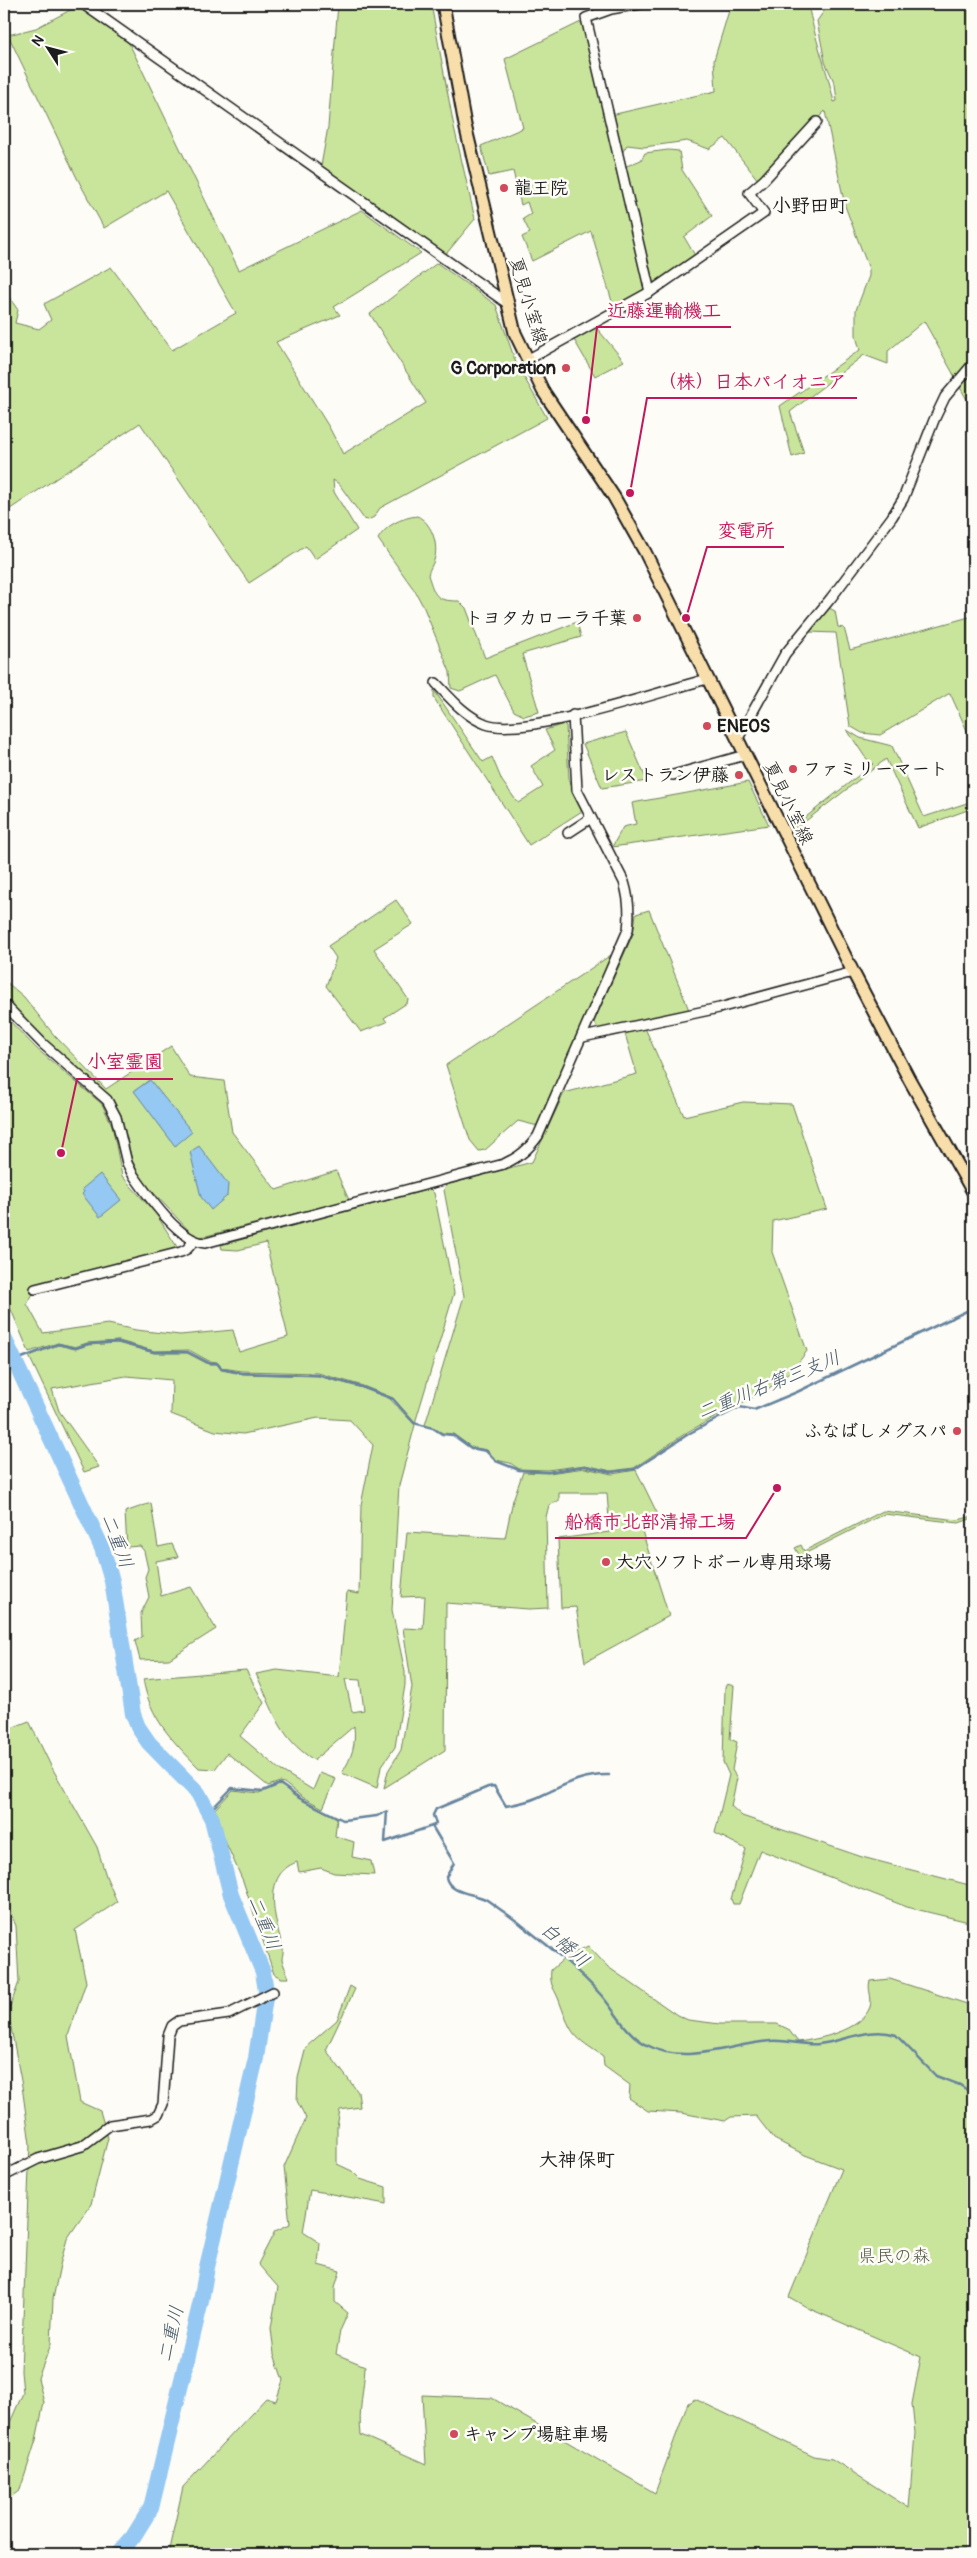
<svg xmlns="http://www.w3.org/2000/svg" width="977" height="2558" viewBox="0 0 977 2558" font-family="Pangolin,'Klee One',sans-serif">
<style>
.green{fill:#c9e59c;stroke:#72805c;fill-rule:evenodd}
.water{fill:#95c8f2;stroke:#65839c}
.lines{fill:none;stroke-linecap:round;stroke-linejoin:round}
.stream{stroke:#65839c;stroke-width:2.5}
.river{stroke:#95c8f2;stroke-width:16}
.minor-casing{stroke:#1c1c1c;stroke-width:12}
.major-casing{stroke:#1c1c1c;stroke-width:15}
.minor{stroke:#fdfcf7;stroke-width:9}
.major{stroke:#f8deab;stroke-width:11}
.poi-dot{fill:#d1495b;stroke:#fdfcf7;stroke-width:2}
.labels{text-anchor:middle;dominant-baseline:central;stroke-width:5;stroke-linejoin:round;paint-order:stroke}
.poi-label{font-size:18px;font-weight:bold;fill:#1c1c1c;stroke:#fdfcf7;text-anchor:start}
.street-label{font-size:18px;fill:#1c1c1c;stroke:#fdfcf7}
.park-label{font-size:18px;fill:#505842;stroke:#fdfcf7}
.neighbourhood-label{font-size:19px;font-weight:bold;fill:#1c1c1c;stroke:#fdfcf7}
.water-label{font-size:19px;font-style:italic;fill:#465867;stroke:#fdfcf7}
.leader{fill:none;stroke:#c2185b;stroke-width:2}
.callout-dot{fill:#c2185b;stroke:#fdfcf7;stroke-width:2}
.callout-label{font-size:19px;text-anchor:middle;font-weight:bold;fill:#c2185b;stroke:#fdfcf7;stroke-width:5;stroke-linejoin:round;paint-order:stroke}
</style>
<rect width="100%" height="100%" fill="#fdfcf7"/>
<filter id="ink" filterUnits="userSpaceOnUse"><feTurbulence type="fractalNoise" baseFrequency=".02" numOctaves="2"/><feDisplacementMap in="SourceGraphic" scale="10" xChannelSelector="R" yChannelSelector="G"/><feConvolveMatrix kernelMatrix="1 2 1 2 8 2 1 2 1" color-interpolation-filters="sRGB"/></filter>
<g filter="url(#ink)">
<g class="green">
<polygon points="338,4 431,4 454,127 475,219 446,254 321,166 328,127"/>
<path d="M 731,4 L 808,4 C 814,37 827,69 834,102 L 837,101 L 835,84 L 825,62 L 817,21 L 829,4 L 973,4 L 973,359 L 955,377 L 924,321 L 888,351 L 888,364 L 864,355 L 790,412 L 804,453 L 792,457 L 780,406 L 860,350 L 856,336 L 856,310 L 869,276 L 869,269 L 845,206 L 825,111 L 758,180 L 725,138 L 709,149 L 687,141 L 644,147 L 627,145 L 619,158 L 611,115 L 716,91 L 714,60 Z"/>
<polygon points="76,7 81,7 128,41 239,270 362,210 421,253 334,307 340,315 276,342 329,427 343,454 426,403 370,314 437,263 496,305 516,363 547,418 380,508 374,517 368,520 364,519 339,484 333,480 334,492 357,530 315,559 306,546 249,583 140,423 4,513 4,290 18,310 15,323 39,329 51,320 44,304 111,267 172,350 236,313 166,191 104,228 77,178 8,35 36,28"/>
<polygon points="583,21 617,170 641,160 645,153 668,150 679,151 682,170 712,216 684,237 696,257 614,308 591,231 532,261 522,237 530,233 523,219 531,214 527,202 521,205 513,171 489,176 481,146 523,128 505,59"/>
<polygon points="595,326 624,361 595,376 573,338"/>
<polygon points="973,367 973,410 958,384"/>
<path d="M 417,516 C 431,522 438,542 435,557 C 434,563 429,569 428,575 C 435,596 435,601 459,601 L 466,608 L 485,658 L 577,622 L 581,637 L 522,654 L 539,712 L 524,716 L 514,711 L 495,675 L 460,691 L 451,688 L 450,672 L 424,608 L 415,591 L 378,539 C 386,525 401,518 417,516 Z"/>
<polygon points="829,608 835,611 838,627 844,628 850,650 973,616 973,744 950,693 880,735 862,733 850,726 836,633 809,632"/>
<polygon points="434,690 483,762 492,757 502,781 518,803 543,787 531,766 555,750 545,730 564,724 566,726 569,779 582,811 529,845 434,698"/>
<polygon points="847,730 860,738 892,746 924,817 973,801 973,808 918,828 886,759 794,830 792,828 873,764 865,757"/>
<polygon points="626,732 647,781 602,788 583,744"/>
<polygon points="748,782 769,825 612,847 623,827 636,824 632,803"/>
<polygon points="396,900 413,924 374,949 408,999 407,1003 384,1018 387,1022 361,1032 326,986 336,958 328,946"/>
<polygon points="649,910 689,1010 599,1030 594,1022 633,934 636,914"/>
<polygon points="614,953 538,1126 518,1121 485,1150 479,1151 470,1140 446,1065"/>
<path d="M 4,980 L 24,997 L 54,1035 L 106,1089 L 171,1046 L 190,1077 L 224,1081 L 232,1132 L 276,1190 L 336,1171 L 349,1200 L 206,1236 L 198,1237 L 191,1233 L 141,1179 L 132,1160 L 121,1115 L 111,1096 L 45,1042 L 4,1000 ZM 149,1080 L 176,1146 L 135,1091 Z"/>
<polygon points="4,1015 37,1049 102,1104 112,1125 122,1176 156,1214 179,1250 34,1292 27,1304 43,1333 108,1324 136,1330 180,1335 233,1330 239,1352 288,1337 266,1243 238,1250 222,1249 221,1245 430,1189 434,1193 454,1293 415,1423 393,1398 363,1386 318,1373 242,1371 222,1368 217,1362 209,1361 189,1350 154,1351 119,1341 87,1343 75,1347 58,1343 29,1352 4,1293"/>
<polygon points="645,1028 684,1116 743,1102 792,1104 827,1209 773,1221 772,1252 807,1351 792,1371 765,1391 689,1431 634,1468 611,1471 585,1465 547,1470 519,1469 510,1463 496,1460 487,1450 471,1447 453,1434 443,1433 425,1425 464,1296 444,1190 446,1185 532,1162 564,1093 637,1074 625,1034"/>
<path d="M 117,1343 L 154,1353 L 187,1353 L 208,1364 L 217,1364 L 221,1370 L 242,1374 L 318,1376 L 362,1388 L 389,1398 L 415,1425 L 399,1485 L 392,1610 L 405,1672 L 405,1685 L 395,1747 L 381,1767 L 377,1788 L 342,1773 C 352,1757 356,1745 354,1726 L 314,1760 C 278,1737 274,1710 256,1674 L 277,1670 L 339,1677 L 347,1592 L 359,1594 L 361,1505 L 373,1445 L 350,1420 L 318,1418 L 243,1434 L 215,1431 L 171,1414 L 172,1380 L 126,1376 L 52,1389 L 59,1411 L 99,1467 L 84,1472 L 29,1356 L 58,1345 L 75,1349 L 88,1345 ZM 345,1679 L 360,1680 L 364,1710 L 352,1712 Z"/>
<polygon points="585,1468 612,1474 636,1470 660,1519 641,1528 669,1616 585,1662 576,1607 561,1608 558,1539 610,1532 607,1493 559,1493 559,1501 549,1505 546,1517 548,1608 529,1609 446,1603 445,1750 384,1788 388,1771 401,1750 412,1687 403,1628 423,1629 425,1596 401,1597 407,1532 505,1538 513,1500 523,1472 548,1473"/>
<polygon points="151,1503 158,1547 172,1544 178,1557 156,1561 161,1596 191,1587 216,1629 169,1659 140,1660 135,1641 142,1637 141,1613 149,1597 145,1577 148,1569 144,1551 140,1546 127,1547 125,1512"/>
<polygon points="883,1511 958,1520 973,1516 973,1518 959,1523 884,1514 800,1556 795,1548 801,1545 804,1551"/>
<path d="M 246,1670 L 264,1703 L 240,1736 L 280,1770 L 313,1790 L 320,1773 L 336,1779 L 323,1808 L 302,1797 L 284,1783 L 280,1782 L 268,1786 L 227,1753 L 215,1769 L 199,1768 C 172,1740 150,1719 143,1679 Z"/>
<polygon points="727,1684 734,1686 730,1739 737,1742 732,1770 737,1778 731,1806 742,1816 862,1857 973,1886 973,1923 907,1907 760,1850 739,1904 733,1904 731,1899 746,1849 715,1833 729,1775 723,1762 725,1687"/>
<polygon points="29,1721 51,1766 97,1847 106,1876 117,1902 75,1930 86,1982 68,2036 80,2102 100,2111 108,2138 91,2204 67,2239 60,2265 53,2299 51,2344 38,2378 44,2403 36,2440 20,2490 4,2502 4,2436 23,2393 21,2371 30,2144 22,2086 8,2012 19,1982 16,1926 4,1898 4,1731"/>
<path d="M 276,1785 L 283,1786 L 294,1796 L 337,1818 L 335,1836 L 354,1842 L 352,1857 L 371,1861 L 374,1875 L 334,1873 L 321,1868 L 299,1872 L 297,1862 C 260,1875 276,1922 283,1948 C 284,1952 282,1956 282,1959 C 283,1965 287,1972 289,1978 L 281,1978 L 274,1974 L 243,1881 L 212,1812 L 233,1790 L 259,1793 Z"/>
<path d="M 588,1946 L 608,1967 L 677,2015 L 688,2020 L 720,2024 L 777,2024 L 788,2029 L 798,2042 C 819,2039 861,2031 870,2007 C 873,1997 867,1990 870,1981 L 890,1979 L 973,2006 L 973,2554 L 168,2554 L 183,2487 L 266,2398 L 276,2401 L 283,2380 L 274,2354 L 271,2328 L 278,2287 L 258,2264 L 275,2231 L 290,2224 L 284,2167 L 306,2118 L 297,2101 L 298,2078 L 306,2047 L 337,2020 L 350,1986 L 355,1989 L 326,2050 L 358,2092 L 360,2107 L 340,2110 L 337,2127 L 337,2164 L 352,2171 L 360,2179 L 386,2187 L 386,2204 L 310,2190 L 303,2232 L 320,2243 L 318,2265 L 340,2271 L 335,2287 L 335,2302 L 348,2313 L 340,2331 L 336,2354 L 365,2366 C 364,2390 358,2411 361,2435 L 426,2464 L 422,2395 L 492,2398 L 655,2493 L 688,2403 L 695,2399 L 814,2456 L 832,2459 L 909,2508 L 915,2433 L 912,2404 L 921,2357 L 810,2309 L 789,2297 L 842,2169 L 805,2155 L 774,2139 L 756,2116 L 731,2117 L 725,2121 L 681,2113 L 648,2111 L 629,2098 L 630,2085 L 604,2066 L 603,2056 C 573,2036 572,2036 560,2003 C 555,1988 549,1987 551,1970 L 566,1957 Z"/>
</g>
<g class="water">
<polygon points="150,1080 192,1132 175,1146 134,1091"/>
<polygon points="199,1146 228,1184 227,1196 211,1210 201,1197 190,1152"/>
<polygon points="100,1174 121,1200 100,1217 82,1194 84,1192 82,1189"/>
</g>
<g class="lines">
<g class="stream">
<polyline points="14,1361 58,1344 76,1348 88,1344 118,1342 154,1352 188,1352 209,1363 217,1363 222,1369 242,1373 318,1375 362,1387 393,1399 414,1423 433,1428 442,1434 453,1435 471,1448 486,1451 496,1461 519,1470 548,1472 585,1466 611,1472 635,1469 690,1433 740,1407 754,1410 797,1392 973,1308"/>
<path d="M 208,1813 L 232,1788 L 263,1791 L 280,1784 L 301,1799 L 343,1820 L 377,1816 L 387,1811 L 385,1842 L 432,1826 L 454,1863 L 446,1877 C 449,1894 475,1893 487,1900 C 497,1907 508,1915 518,1922 C 546,1944 577,1968 601,1995 C 616,2012 626,2034 647,2045 C 685,2066 730,2044 770,2041 C 786,2039 802,2046 819,2044 C 844,2041 871,2026 896,2035 L 936,2076 L 960,2085 L 973,2094"/>
<path d="M 432,1826 L 436,1824 L 433,1815 L 436,1809 L 488,1787 L 494,1786 L 506,1806 C 516,1804 527,1802 536,1798 C 561,1787 581,1774 609,1775"/>
</g>
<polyline class="river" points="4,1338 102,1548 112,1581 133,1714 138,1727 149,1743 198,1793 212,1819 231,1895 263,1972 266,1991 256,2058 207,2267 201,2301 151,2508 133,2537 118,2554"/>
<g class="minor-casing">
<g id="minor">
<polyline points="83,4 507,303"/>
<polyline points="640,4 611,9 586,18 650,292"/>
<polyline points="527,360 650,292 764,213 749,193 764,180 817,122"/>
<path d="M 436,683 C 451,699 465,716 486,724 C 525,738 662,691 707,679"/>
<polyline points="737,740 785,654 831,598 892,517 903,499 934,420 945,397 973,364"/>
<polyline points="673,775 745,755"/>
<polyline points="568,833 591,818"/>
<path d="M 4,1004 L 43,1044 L 107,1100 L 116,1117 L 127,1163 L 132,1173 C 147,1194 178,1241 205,1243 L 504,1164 C 519,1157 528,1150 538,1136 L 628,930 C 630,913 629,898 624,882 L 577,790 L 573,715"/>
<polyline points="583,1037 719,1008 853,972"/>
<polyline points="35,1289 181,1252 187,1249 194,1241"/>
<polyline points="4,2176 38,2159 82,2146 110,2125 151,2119 158,2115 163,2104 168,2036 172,2026 179,2021 229,2014 273,1992"/>
</g>
</g>
<g class="major-casing">
<polyline id="major" points="443,4 465,125 515,333 543,391 614,497 645,552 853,972 909,1079 973,1192"/>
</g>
<use href="#minor" class="minor"/>
<use href="#major" class="major"/>
</g>
</g>
<g class="poi-dot">
<circle cx="504" cy="188" r="5"/>
<circle cx="566" cy="368" r="5"/>
<circle cx="637" cy="618" r="5"/>
<circle cx="707" cy="726" r="5"/>
<circle cx="793" cy="769" r="5"/>
<circle cx="739" cy="775" r="5"/>
<circle cx="957" cy="1431" r="5"/>
<circle cx="606" cy="1562" r="5"/>
<circle cx="454" cy="2434" r="5"/>
</g>
<g class="labels">
<g class="poi-label">
<text x="514" y="188">龍王院</text>
<text x="556" y="368" text-anchor="end">G Corporation</text>
<text x="627" y="618" text-anchor="end">トヨタカローラ千葉</text>
<text x="717" y="726">ENEOS</text>
<text x="803" y="769">ファミリーマート</text>
<text x="729" y="775" text-anchor="end">レストラン伊藤</text>
<text x="947" y="1431" text-anchor="end">ふなばしメグスパ</text>
<text x="616" y="1562">大穴ソフトボール専用球場</text>
<text x="464" y="2434">キャンプ場駐車場</text>
</g>
<g class="street-label">
<text transform="translate(528 301) rotate(73)">夏見小室線</text>
<text transform="translate(788 803) rotate(64)">夏見小室線</text>
</g>
<g class="park-label">
<text x="894" y="2256">県民の森</text>
</g>
<g class="neighbourhood-label">
<text x="810" y="206">小野田町</text>
<text x="577" y="2160">大神保町</text>
</g>
<g class="water-label">
<text transform="translate(769 1385) rotate(-22)">二重川右第三支川</text>
<text transform="translate(117 1541) rotate(69)">二重川</text>
<text transform="translate(264 1923) rotate(68)">二重川</text>
<text transform="translate(565 1945) rotate(41)">白幡川</text>
<text transform="translate(171 2334) rotate(-77)">二重川</text>
</g>
</g>
<path class="leader" d="M586 420L597 327H731M630 493L647 398H857M686 618L707 547H784M61 1153L77 1079H173M777 1488L746 1538H555"/>
<g class="callout-dot">
<circle cx="586" cy="420" r="5"/>
<circle cx="630" cy="493" r="5"/>
<circle cx="686" cy="618" r="5"/>
<circle cx="61" cy="1153" r="5"/>
<circle cx="777" cy="1488" r="5"/>
</g>
<g class="callout-label">
<text x="664" y="317">近藤運輸機工</text>
<text x="752" y="388">（株）日本パイオニア</text>
<text x="746" y="537">変電所</text>
<text x="125" y="1068">小室霊園</text>
<text x="650" y="1528">船橋市北部清掃工場</text>
</g>
<rect width="977" height="2558" fill="none" stroke="#fdfcf7" stroke-width="20"/>
<rect x="10" y="10" width="957" height="2538" fill="none" stroke="#1c1c1c" stroke-width="2" filter="url(#ink)"/>
<g transform="translate(48 48) rotate(306)" stroke="#fdfcf7" stroke-width="4" paint-order="stroke">
<path d="M0-4L9 19L0 12L-9 19Z" fill="#1c1c1c"/>
<text y="-8" font-size="14" font-weight="bold" text-anchor="middle" fill="#1c1c1c">N</text>
</g>
</svg>
